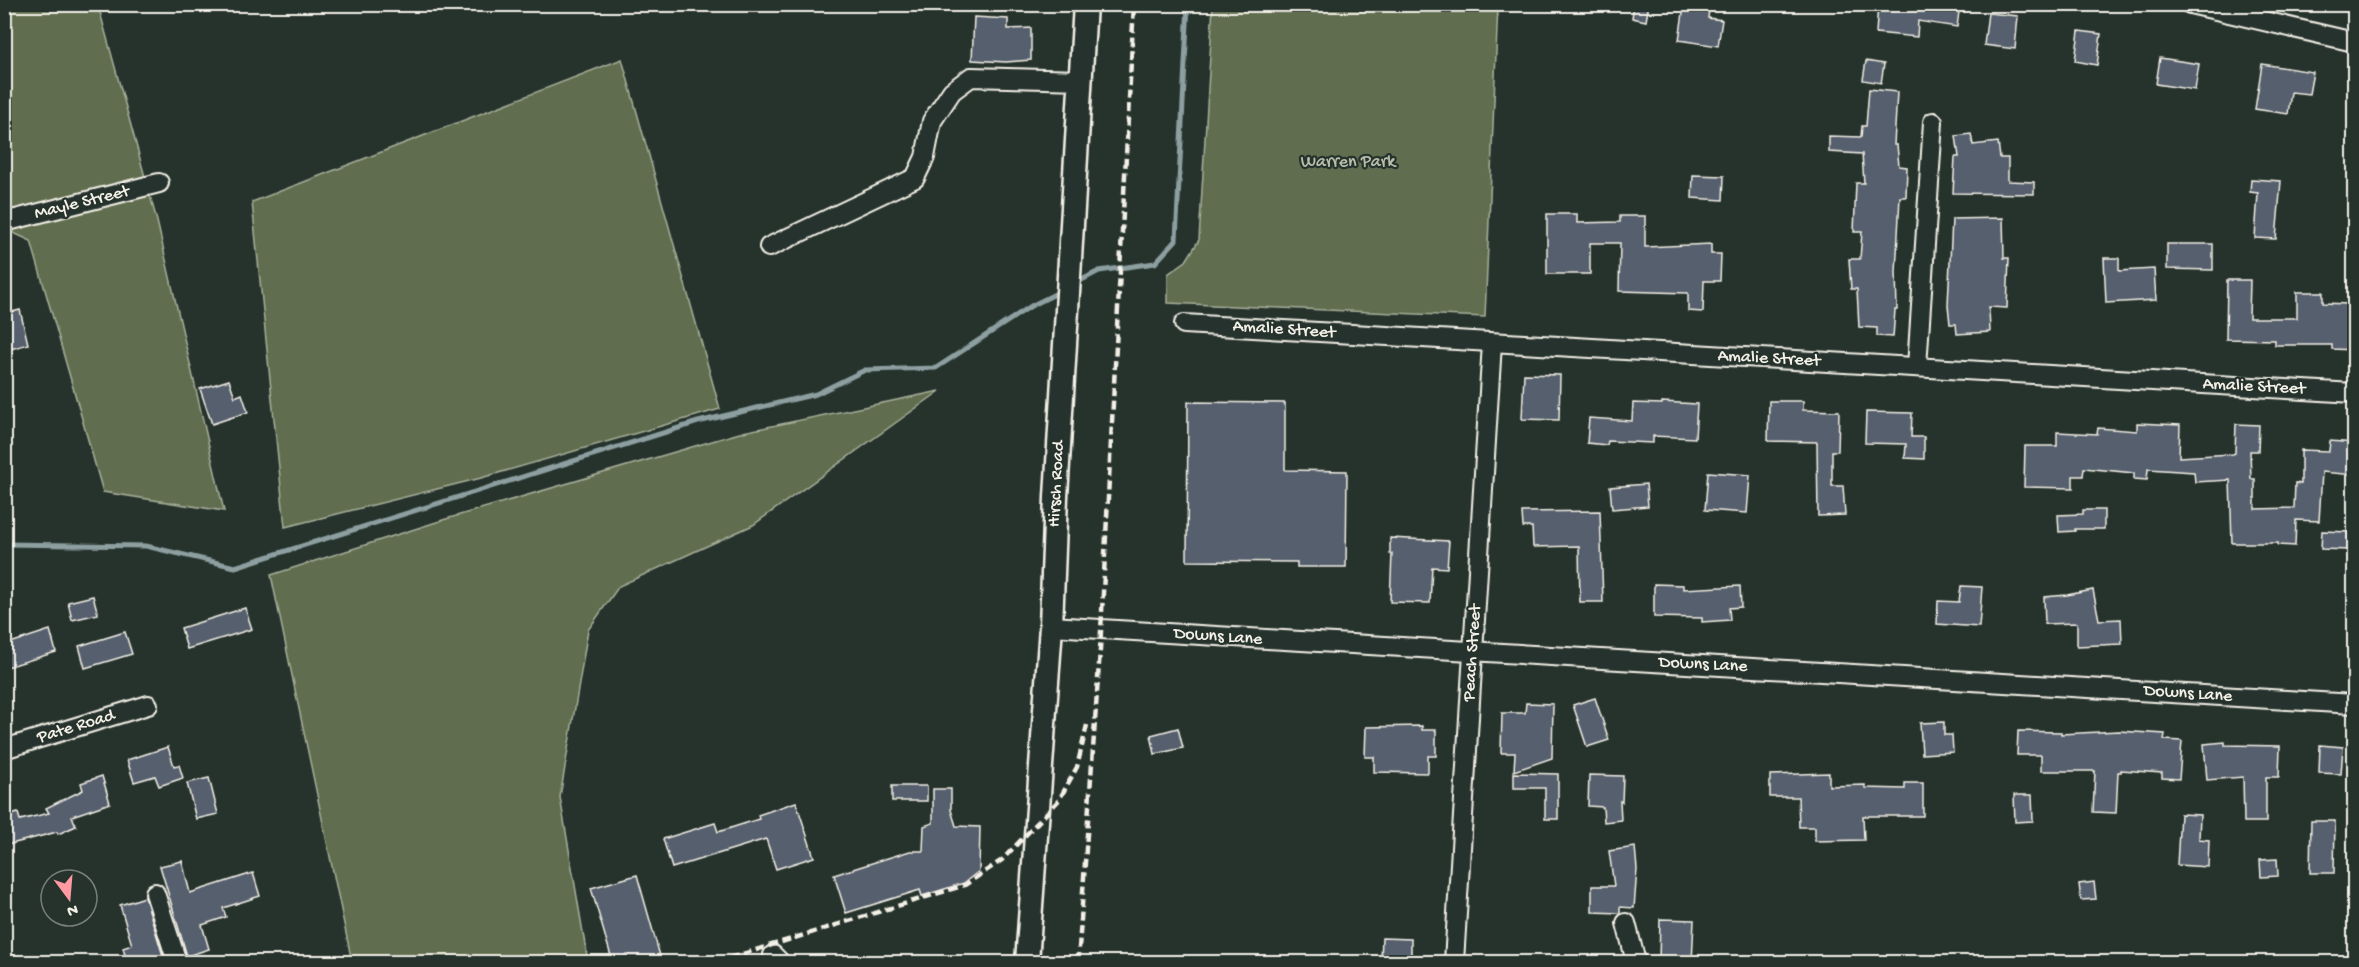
<svg xmlns="http://www.w3.org/2000/svg" width="2359" height="967" viewBox="0 0 2359 967" font-family="'Gochi Hand',sans-serif">
<style>
.green{fill:#606e4f;stroke:#aab09c;stroke-width:1.5}
.lines{fill:none;stroke-linecap:round;stroke-linejoin:round}
.stream{stroke:#8d9fa0;stroke-width:5}
.building{fill:#565f6d;stroke:#f4f1e8;stroke-width:1.5}
.minor-casing{stroke:#f4f1e8;stroke-width:22}
.major-casing{stroke:#f4f1e8;stroke-width:27}
.minor{stroke:#26332d;stroke-width:18}
.major{stroke:#26332d;stroke-width:22}
.rail{stroke:#f4f1e8;stroke-width:4.5;stroke-dasharray:9 4.5;stroke-linecap:butt}
.labels{text-anchor:middle;dominant-baseline:central;stroke-width:4.5;stroke-linejoin:round;paint-order:stroke}
.park-label{font-size:18px;fill:#b9bdab;stroke:#26332d}
.street-label{font-size:18px;fill:#f4f1e8;stroke:#26332d}
</style>
<rect width="100%" height="100%" fill="#26332d"/>
<filter id="ink" filterUnits="userSpaceOnUse"><feTurbulence type="fractalNoise" baseFrequency=".0167" numOctaves="2"/><feDisplacementMap in="SourceGraphic" scale="12" xChannelSelector="R" yChannelSelector="G"/><feConvolveMatrix kernelMatrix="1 2 1 2 8 2 1 2 1" color-interpolation-filters="sRGB"/></filter>
<g filter="url(#ink)">
<g class="green">
<polygon points="4,5 98,5 157,221 224,511 103,492 31,241 5,229"/>
<polygon points="1213,5 1498,5 1485,317 1168,303 1168,274 1186,261 1199,240"/>
<polygon points="622,59 720,409 481,478 285,527 252,202"/>
<polygon points="940,391 753,525 619,586 588,630 560,797 588,962 352,962 271,575 446,519 743,432"/>
</g>
<g class="lines">
<g class="stream">
<polyline points="1076,283 1099,271 1155,263 1176,240 1188,4"/>
<polyline points="4,544 146,546 235,567 698,422 816,394 865,370 936,368 1031,306 1063,290"/>
</g>
</g>
<g class="building">
<polygon points="1634,4 1649,4 1646,21 1632,18"/>
<polygon points="1878,4 1960,4 1957,27 1918,21 1917,37 1876,33"/>
<polygon points="1684,6 1709,10 1708,18 1722,20 1718,46 1679,40"/>
<polygon points="1988,13 2018,16 2015,49 1984,45"/>
<polygon points="974,17 1008,19 1008,29 1031,28 1031,60 1006,62 972,60"/>
<polygon points="2079,31 2101,34 2097,65 2075,61"/>
<polygon points="2160,58 2199,64 2195,90 2156,84"/>
<polygon points="1866,61 1884,64 1881,83 1863,80"/>
<polygon points="2262,64 2313,72 2309,94 2291,92 2288,114 2255,109"/>
<polygon points="1869,89 1897,92 1894,145 1897,145 1899,166 1907,167 1906,197 1900,197 1896,272 1897,310 1895,310 1893,337 1877,336 1877,328 1859,327 1857,289 1851,289 1849,259 1860,259 1862,232 1854,232 1856,183 1864,183 1862,154 1829,152 1829,136 1861,137 1862,126 1866,126"/>
<polygon points="1971,134 1973,145 1998,142 2000,158 2008,158 2008,181 2034,182 2034,194 1953,193 1955,157 1959,157 1956,136"/>
<polygon points="1693,175 1724,176 1723,200 1692,198"/>
<polygon points="2251,179 2281,181 2276,239 2255,238 2258,193 2250,192"/>
<polygon points="1547,214 1577,214 1577,223 1620,222 1620,216 1645,216 1645,247 1711,244 1711,254 1721,254 1720,281 1704,281 1703,312 1688,311 1688,293 1619,291 1620,243 1590,243 1590,274 1547,274"/>
<polygon points="2003,218 2004,258 2009,258 2007,308 1989,307 1990,332 1957,334 1956,324 1950,324 1948,305 1952,219"/>
<polygon points="2167,244 2213,244 2213,270 2167,269"/>
<polygon points="2104,258 2119,258 2119,271 2154,269 2156,300 2106,303"/>
<polygon points="2227,280 2250,280 2249,318 2297,318 2297,292 2323,292 2323,303 2348,304 2348,317 2355,317 2355,350 2332,349 2332,345 2275,345 2275,340 2226,339"/>
<polygon points="20,310 28,344 4,351 4,314"/>
<polygon points="1524,374 1560,375 1559,420 1522,419"/>
<polygon points="229,380 235,397 242,394 248,412 212,424 200,389"/>
<polygon points="1769,401 1803,401 1803,410 1839,411 1838,451 1832,451 1832,486 1843,486 1845,515 1818,516 1817,442 1768,441"/>
<polygon points="1188,402 1285,403 1285,470 1347,471 1346,567 1297,567 1297,562 1187,561"/>
<polygon points="1662,402 1697,404 1695,438 1653,436 1653,443 1608,441 1607,445 1587,443 1589,418 1632,421 1633,403 1662,404"/>
<polygon points="1866,412 1912,413 1911,437 1924,437 1924,459 1905,458 1906,444 1865,443"/>
<polygon points="2137,423 2180,425 2179,457 2233,454 2235,453 2236,424 2259,425 2258,451 2250,451 2251,479 2255,479 2255,509 2294,508 2295,483 2301,484 2301,450 2329,451 2330,441 2355,443 2355,475 2322,472 2319,521 2296,520 2295,546 2278,545 2278,543 2232,543 2230,480 2195,482 2194,472 2148,469 2147,480 2134,479 2134,473 2084,468 2083,476 2073,476 2073,488 2024,487 2025,446 2057,446 2057,432 2097,434 2098,428 2137,431"/>
<polygon points="1708,472 1750,475 1747,513 1705,510"/>
<polygon points="1646,484 1648,506 1612,509 1610,487"/>
<polygon points="2083,510 2104,510 2104,529 2075,529 2075,531 2059,532 2058,515 2083,514"/>
<polygon points="1600,511 1603,602 1580,602 1579,546 1533,547 1532,527 1523,527 1522,512"/>
<polygon points="2322,531 2350,532 2349,550 2321,549"/>
<polygon points="1390,538 1449,541 1447,568 1432,567 1430,603 1390,602 1392,554 1390,554"/>
<polygon points="1654,584 1683,585 1683,589 1740,586 1741,607 1729,608 1730,620 1702,622 1702,618 1654,617"/>
<polygon points="1961,586 1982,587 1979,627 1937,624 1938,601 1959,602"/>
<polygon points="2093,590 2099,620 2121,619 2122,644 2077,646 2077,623 2045,624 2044,597 2067,595"/>
<polygon points="93,596 98,614 72,620 68,602"/>
<polygon points="245,608 252,629 187,649 181,628"/>
<polygon points="50,630 56,652 4,668 4,645"/>
<polygon points="125,632 132,654 85,668 79,646"/>
<polygon points="1595,698 1609,740 1587,747 1573,705"/>
<polygon points="1526,703 1553,704 1552,758 1514,771 1515,753 1501,753 1502,713 1525,713"/>
<polygon points="1944,722 1944,735 1952,735 1953,752 1922,754 1920,723"/>
<polygon points="1422,726 1422,730 1436,730 1436,756 1428,756 1428,773 1374,772 1374,757 1365,757 1366,727"/>
<polygon points="1178,728 1183,748 1155,754 1151,735"/>
<polygon points="2018,731 2061,732 2061,734 2119,731 2165,734 2164,740 2182,741 2179,779 2162,778 2162,773 2121,770 2121,772 2118,772 2116,813 2093,812 2095,771 2041,771 2041,755 2017,755"/>
<polygon points="2225,742 2225,745 2280,746 2279,777 2266,777 2266,822 2244,822 2243,777 2207,780 2204,744"/>
<polygon points="2320,745 2343,747 2341,774 2319,773"/>
<polygon points="168,747 174,766 179,765 183,778 159,786 155,776 134,782 127,760"/>
<polygon points="1514,773 1558,774 1558,819 1545,819 1545,788 1514,788"/>
<polygon points="1829,773 1829,786 1865,785 1865,788 1905,789 1905,783 1923,783 1923,816 1863,816 1864,840 1815,841 1815,827 1799,827 1798,797 1770,797 1770,775"/>
<polygon points="1589,775 1623,776 1622,802 1620,801 1621,820 1604,822 1603,807 1588,806"/>
<polygon points="102,776 110,803 72,816 76,826 58,834 57,832 7,845 4,834 4,817 18,813 20,820 49,813 46,808 83,790 81,783"/>
<polygon points="209,778 218,814 196,819 187,783"/>
<rect x="892" y="786" width="35" height="15"/>
<polygon points="933,789 951,789 951,810 956,826 980,827 979,871 964,883 922,896 920,890 846,913 834,875 910,851 923,851 924,826 933,823"/>
<polygon points="2014,795 2032,795 2033,821 2015,822"/>
<polygon points="796,802 814,857 776,869 766,839 672,868 663,839 715,823 718,832 759,819 758,815"/>
<polygon points="2180,814 2200,815 2199,839 2209,840 2208,867 2177,865"/>
<polygon points="2311,821 2335,821 2334,873 2310,873"/>
<polygon points="1635,847 1637,869 1634,908 1620,907 1620,913 1592,912 1592,886 1614,886 1609,851"/>
<polygon points="2277,859 2278,876 2261,877 2260,860"/>
<polygon points="182,861 190,893 253,873 260,896 223,908 226,917 202,925 209,949 187,956 160,866"/>
<polygon points="637,875 662,963 613,963 591,888"/>
<polygon points="2094,882 2096,899 2081,900 2079,884"/>
<polygon points="145,897 164,959 142,963 141,958 127,962 123,948 132,945 120,905"/>
<polygon points="1660,919 1694,920 1692,963 1659,963"/>
<polygon points="1382,938 1411,939 1411,962 1381,961"/>
</g>
<g class="lines">
<g class="minor-casing">
<g id="minor">
<polyline points="2190,4 2354,42"/>
<polyline points="4,222 159,183"/>
<polyline points="769,247 915,178 925,157 932,121 952,91 971,77 1080,80"/>
<polyline points="1184,324 2354,393"/>
<polyline points="1917,367 1933,122"/>
<polyline points="1051,626 2354,704"/>
<polyline points="4,749 148,705"/>
<polyline points="155,893 177,962"/>
<polyline points="1626,923 1636,962"/>
<polyline points="773,955 780,962"/>
<polyline points="4,962 5,962"/>
<polyline points="1454,962 1492,343"/>
</g>
</g>
<g class="major-casing">
<polyline id="major" points="1027,962 1051,626 1056,497 1085,4"/>
</g>
<use href="#minor" class="minor"/>
<use href="#major" class="major"/>
<g class="rail">
<polyline points="717,962 965,885 1002,860 1059,800 1077,767 1087,725"/>
<polyline points="1078,962 1100,650 1134,4"/>
</g>
</g>
</g>
<g class="labels">
<g class="park-label">
<text x="1348" y="162">Warren Park</text>
</g>
<g class="street-label">
<text transform="translate(82 203) rotate(-14)">Mayle Street</text>
<text transform="translate(1284 330) rotate(4)">Amalie Street</text>
<text transform="translate(1769 359) rotate(3)">Amalie Street</text>
<text transform="translate(2254 387) rotate(3)">Amalie Street</text>
<text transform="translate(1057 484) rotate(-87)">Hirsch Road</text>
<text transform="translate(1218 637) rotate(4)">Downs Lane</text>
<text transform="translate(1473 653) rotate(-86)">Peach Street</text>
<text transform="translate(1703 665) rotate(3)">Downs Lane</text>
<text transform="translate(2188 694) rotate(4)">Downs Lane</text>
<text transform="translate(76 727) rotate(-17)">Pate Road</text>
</g>
</g>
<rect width="2359" height="967" fill="none" stroke="#26332d" stroke-width="24"/>
<rect x="12" y="12" width="2335" height="943" fill="none" stroke="#f4f1e8" stroke-width="2" filter="url(#ink)"/>
<g transform="translate(69 898) rotate(164)"><circle r="28" fill="#26332d" stroke="#787f78" stroke-width="1.5"/>
<path d="M0-4.5L10 22L0 15L-10 22Z" fill="#ff9aa2"/>
<text y="-9" font-size="16" font-weight="bold" text-anchor="middle" fill="#f4f1e8">N</text>
</g>
</svg>
